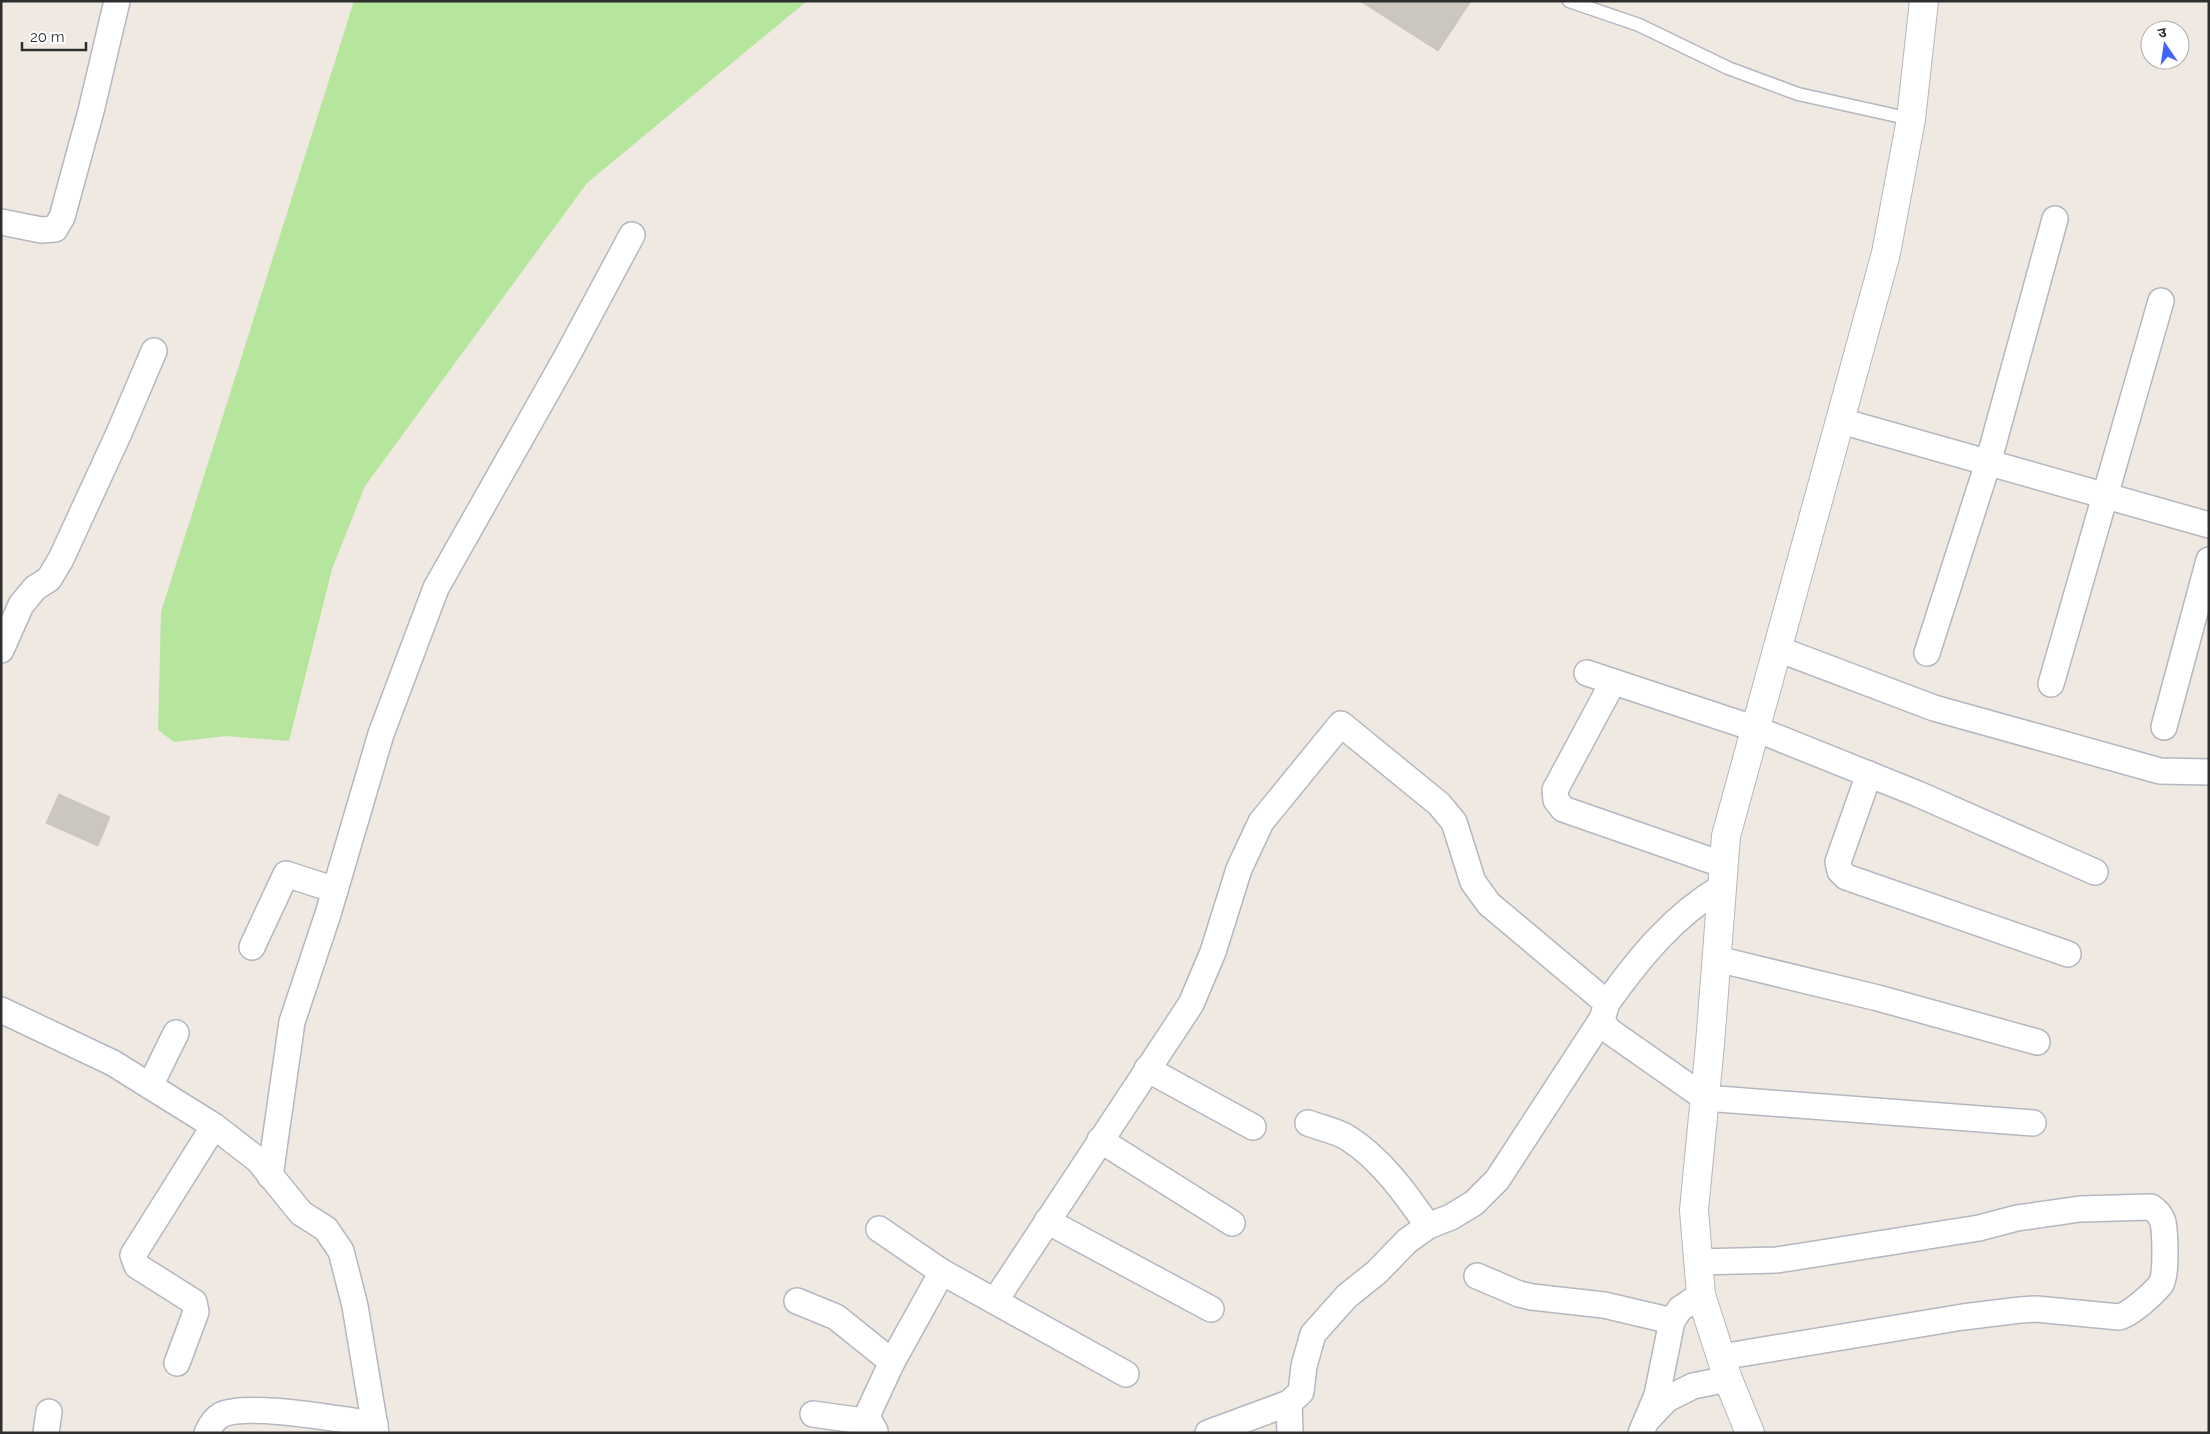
<svg xmlns="http://www.w3.org/2000/svg" width="2210" height="1434" viewBox="0 0 2210 1434" font-family="Raleway,'Noto Sans Devanagari',sans-serif">
<style>
.green{fill:#b6e59e}
.building{fill:#cbc7bf;stroke:#cbc5ba}
.lines{fill:none;stroke-linecap:round;stroke-linejoin:round}
.service-casing{stroke:#b4b7c1;stroke-width:15}
.minor-casing{stroke:#b4b7c1;stroke-width:28}
.tertiary-casing{stroke:#b4b7c1;stroke-width:30}
.service{stroke:#fff;stroke-width:12}
.minor{stroke:#fff;stroke-width:25}
.tertiary{stroke:#fff;stroke-width:28}
</style>
<rect width="100%" height="100%" fill="#efe9e1"/>
<polygon class="green" points="354,1 807,1 587,183 365,486 332,569 289,741 226,736 174,742 158,730 161,612"/>
<g class="building">
<polygon points="1360,1 1471,1 1438,51"/>
<polygon points="59,794 110,817 98,846 46,823"/>
</g>
<g class="lines">
<g class="service-casing">
<polyline id="service" points="1569,1 1639,25 1728,68 1798,94 1911,119"/>
</g>
<g class="minor-casing">
<g id="minor">
<polyline points="1,222 41,230 55,229 62,217 91,111 117,1"/>
<polyline points="1841,421 2209,525"/>
<polyline points="1778,649 1934,708 2160,771 2209,772"/>
<polyline points="1,650 21,605 35,588 49,579 61,559 119,433 154,351"/>
<polyline points="1927,653 1988,463 2055,219"/>
<polyline points="1587,673 1756,729 1918,794 2095,872"/>
<polyline points="1613,682 1555,790 1556,800 1563,809 1724,865"/>
<polyline points="2051,684 2161,301"/>
<polyline points="2164,727 2209,560"/>
<polyline points="1869,774 1838,862 1840,871 1846,877 2068,954"/>
<polyline points="252,947 286,874 335,890"/>
<polyline points="1717,959 1878,998 2037,1042"/>
<path d="M 1607,1003 C 1639,958 1674,915 1722,887"/>
<polyline points="1,1010 113,1063 214,1126 258,1160 301,1213 326,1229 341,1251 355,1306 376,1433"/>
<polyline points="1147,1069 1253,1127"/>
<polyline points="150,1086 176,1033"/>
<path d="M 1308,1123 C 1321,1128 1337,1131 1348,1138 C 1381,1159 1406,1194 1428,1226"/>
<polyline points="1100,1140 1232,1223"/>
<polyline points="270,1176 292,1022 328,914 381,734 436,588 566,358 632,235"/>
<polyline points="1047,1221 1211,1309"/>
<polyline points="879,1229 942,1272 892,1362"/>
<path d="M 1698,1262 L 1777,1260 L 1979,1228 L 2017,1218 L 2080,1209 L 2151,1207 C 2157,1211 2161,1215 2163,1222 C 2165,1233 2167,1275 2161,1284 C 2153,1294 2131,1314 2119,1317 L 2036,1309 L 2020,1310 L 1963,1317 L 1721,1357"/>
<polyline points="942,1272 1126,1374"/>
<polyline points="1477,1276 1519,1294 1532,1297 1604,1305 1672,1321"/>
<polyline points="797,1301 836,1317 892,1362 865,1420"/>
<polyline points="995,1301 1191,1004 1213,952 1239,869 1261,822 1341,724 1439,804 1454,822 1473,882 1489,904 1607,1003 1602,1019 1608,1030 1705,1098 2033,1123"/>
<polyline points="177,1363 196,1312 194,1302 137,1266 133,1255 214,1126"/>
<polyline points="1289,1403 1290,1433"/>
<polyline points="813,1414 870,1422 875,1431"/>
<polyline points="1650,1417 1667,1399 1693,1386 1728,1379"/>
<polyline points="46,1433 49,1412"/>
<path d="M 207,1433 C 210,1426 214,1419 221,1415 C 248,1402 342,1420 375,1424"/>
<polyline points="1208,1433 1289,1403 1301,1392 1304,1366 1313,1334 1347,1296 1377,1272 1407,1241 1428,1226 1451,1217 1474,1203 1497,1180 1602,1019"/>
<polyline points="1641,1433 1657,1395 1672,1321 1680,1309 1701,1295"/>
</g>
</g>
<g class="tertiary-casing">
<polyline id="tertiary" points="1750,1433 1728,1379 1701,1295 1694,1210 1710,1044 1726,836 1886,253 1911,119 1924,1"/>
</g>
<use href="#service" class="service"/>
<use href="#minor" class="minor"/>
<use href="#tertiary" class="tertiary"/>
</g>
<rect width="2210" height="1434" fill="none" stroke="#2e2e2e" stroke-width="5"/>
<g transform="translate(2165 45) rotate(347)"><circle r="24" fill="#ffffff" stroke="#ababab"/>
<path d="M0-4L9 19L0 12L-9 19Z" fill="#4264fb"/>
<text y="-8" font-size="14" font-weight="bold" text-anchor="middle" fill="#2e2e2e">उ</text>
</g>
<path d="M22 42v8h64v-8" fill="none" stroke="#2e2e2e" stroke-width="2.5"/>
<text x="30" y="42" font-size="15" fill="#2e2e2e" stroke="#ffffff" stroke-width="4" paint-order="stroke">20 m</text>
</svg>
